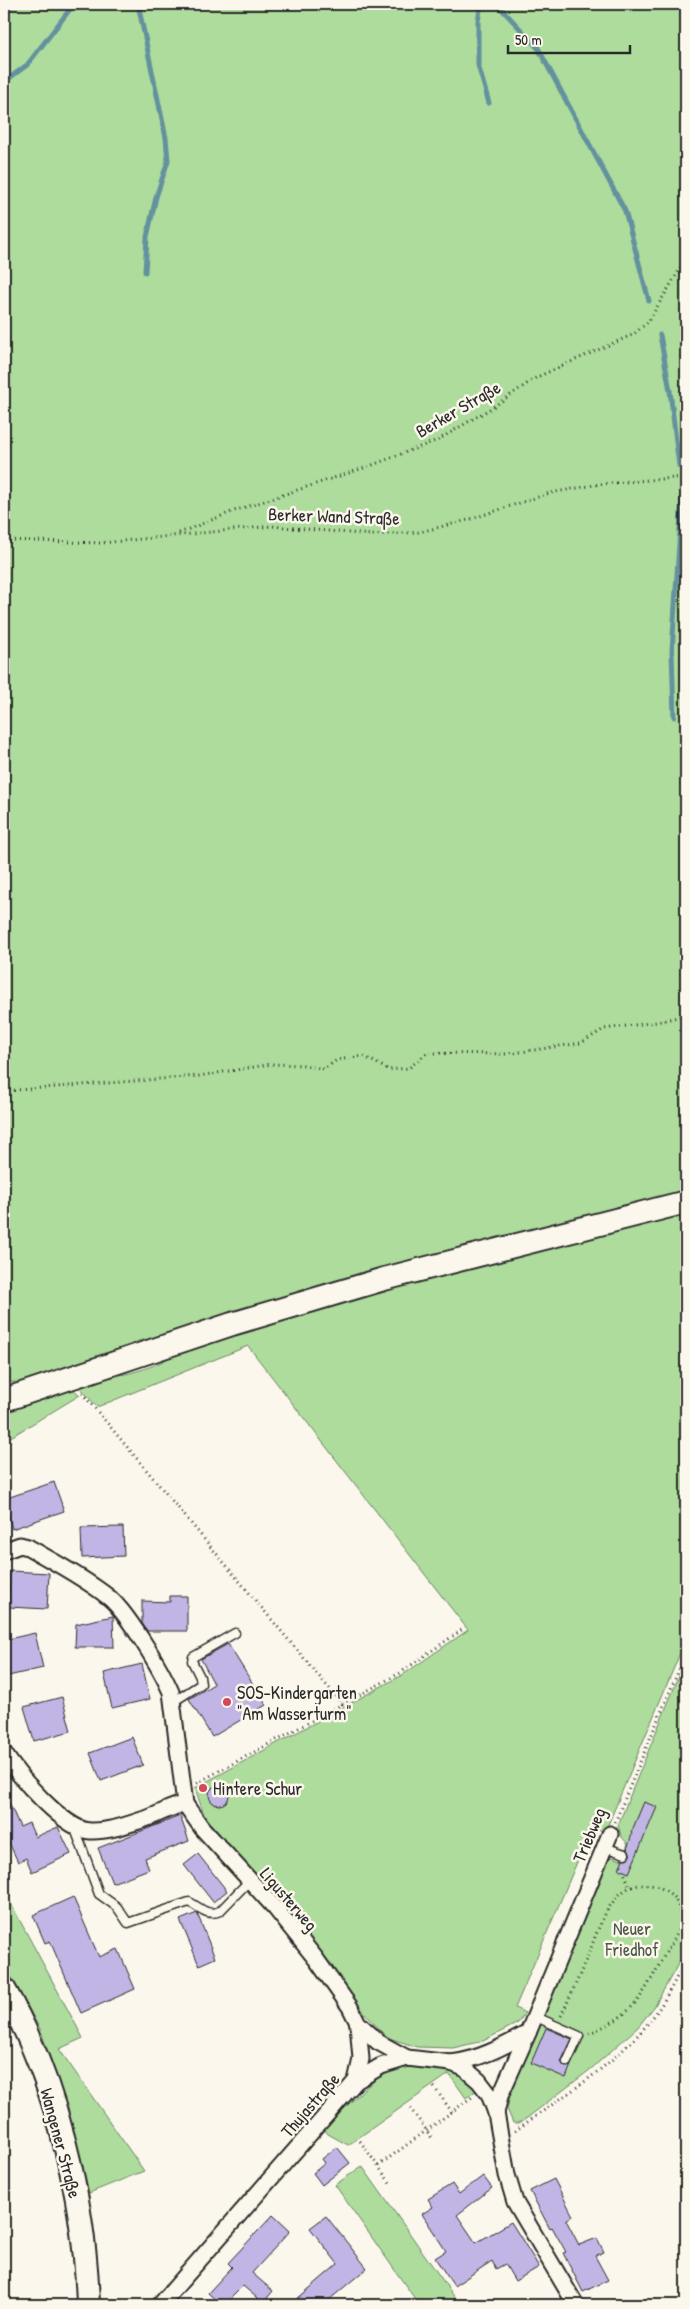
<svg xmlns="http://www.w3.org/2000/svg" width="690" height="2309" viewBox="0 0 690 2309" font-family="'Patrick Hand',sans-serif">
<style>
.green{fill:#addc9c;stroke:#6c8464}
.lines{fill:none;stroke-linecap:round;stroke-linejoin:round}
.stream{stroke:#64929e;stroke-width:5}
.building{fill:#c1b5e6;stroke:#2b2b2b}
.service-casing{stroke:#2b2b2b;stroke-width:11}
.minor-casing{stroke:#2b2b2b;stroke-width:19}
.secondary-casing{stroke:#2b2b2b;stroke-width:26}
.path{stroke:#2b2b2b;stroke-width:3;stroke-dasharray:1 4;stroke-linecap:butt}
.service{stroke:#fbf7ec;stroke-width:8}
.minor{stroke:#fbf7ec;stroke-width:15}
.secondary{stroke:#fbf7ec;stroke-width:22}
.poi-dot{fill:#d1495b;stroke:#fbf7ec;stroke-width:2}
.labels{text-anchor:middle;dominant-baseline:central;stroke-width:5;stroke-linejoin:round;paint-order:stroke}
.street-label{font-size:18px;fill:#2b2b2b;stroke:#fbf7ec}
.poi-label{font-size:18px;fill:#2b2b2b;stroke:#fbf7ec;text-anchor:start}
.park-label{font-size:18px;fill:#4c5747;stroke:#fbf7ec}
</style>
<rect width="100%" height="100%" fill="#fbf7ec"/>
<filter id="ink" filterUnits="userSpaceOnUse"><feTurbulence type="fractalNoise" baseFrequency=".02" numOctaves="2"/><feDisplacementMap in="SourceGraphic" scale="10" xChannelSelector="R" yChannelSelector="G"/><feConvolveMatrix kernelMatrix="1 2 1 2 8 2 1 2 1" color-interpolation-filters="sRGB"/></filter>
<g filter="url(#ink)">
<g class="green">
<polygon points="4,4 686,4 686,1192 167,1337 138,1341 111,1356 27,1386 16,1382 4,1383"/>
<path d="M 686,1212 L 686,1639 L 605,1832 L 592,1827 L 515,2008 L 525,2013 L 518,2023 L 483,2041 L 453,2048 L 417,2047 L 386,2037 L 364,2012 L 287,1910 L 205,1818 L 195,1788 L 404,1674 L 468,1630 L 248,1346 L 97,1407 L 78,1385 C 114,1374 148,1375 180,1350 L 362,1295 Z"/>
<polygon points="69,1386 80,1395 4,1441 4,1408"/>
<polygon points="686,1659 686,1950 654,2007 638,2027 591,2069 527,2118 519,2123 513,2123 507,2109 510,2096 609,1856 621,1860 628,1844 621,1836 618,1825"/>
<polygon points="4,1891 83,2038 59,2049 144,2171 89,2193 74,2130 41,2031 4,1963"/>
<path d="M 417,2066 C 446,2065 455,2072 477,2090 L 466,2098 L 449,2074 L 348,2145 L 328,2134 L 324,2129 L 364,2089 L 378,2078 L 395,2070 Z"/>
<polygon points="362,2166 458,2302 542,2305 415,2305 415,2299 335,2185"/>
</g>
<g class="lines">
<g class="stream">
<polyline points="138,4 166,138 168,161 156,197 147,237 145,272"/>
<polyline points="481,4 478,21 478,65 489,103"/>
<polyline points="497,4 538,48 625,211 649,301"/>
<polyline points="4,82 27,65 74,4"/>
<polyline points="660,335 670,391 679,466"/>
<polyline points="674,717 672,651 682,499"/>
</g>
</g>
<g class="building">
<polygon points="54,1482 64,1511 12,1529 4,1499"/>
<polygon points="123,1527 124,1556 82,1558 81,1528"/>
<polygon points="10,1571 49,1573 47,1609 9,1607"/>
<polygon points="170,1596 187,1596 187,1631 147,1631 142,1623 142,1601 170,1602"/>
<polygon points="113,1616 114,1647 75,1647 76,1624"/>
<polygon points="35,1633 43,1668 4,1677 4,1640"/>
<polygon points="228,1644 266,1705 212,1737 189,1699 214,1684 201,1659"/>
<polygon points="142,1664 150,1699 112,1708 104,1673"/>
<polygon points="62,1697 71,1731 34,1741 24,1707"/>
<polygon points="132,1737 143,1765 101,1781 90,1753"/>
<circle cx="219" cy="1795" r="10"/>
<polygon points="4,1791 20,1827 29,1823 35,1837 58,1827 71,1854 32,1872 26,1858 18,1862 4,1832"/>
<polygon points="644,1802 657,1807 629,1873 619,1869 623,1859 630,1856 630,1852 627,1849 632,1834 631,1833"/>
<polygon points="180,1816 189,1841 145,1858 149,1869 112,1883 98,1848"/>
<polygon points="198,1854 227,1891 213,1902 184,1865"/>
<polygon points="73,1897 99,1957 118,1949 135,1989 81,2013 50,1941 45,1943 33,1915"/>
<polygon points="197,1913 215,1958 199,1965 180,1920"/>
<polygon points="546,2028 572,2039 561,2062 565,2067 571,2065 566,2078 531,2063"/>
<polygon points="337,2147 350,2163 322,2185 313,2173 325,2163 322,2159"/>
<polygon points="483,2176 492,2188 457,2215 476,2243 511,2222 539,2267 515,2281 505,2264 496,2269 492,2261 454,2286 435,2258 446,2251 422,2214 433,2207 428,2199 452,2184 459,2194"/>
<polygon points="554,2179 573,2216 566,2220 579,2245 597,2238 604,2252 595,2256 608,2280 583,2292 563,2253 566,2252 552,2227 550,2229 530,2191"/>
<polygon points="273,2215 290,2231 252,2273 273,2291 263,2303 243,2286 224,2305 221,2305 208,2293 232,2267 228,2263"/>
<polygon points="326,2216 367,2268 323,2305 290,2305 338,2264 310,2228"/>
</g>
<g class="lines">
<g class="service-casing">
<g id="service">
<polyline points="173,1702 201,1684 200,1677 192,1661 193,1657 235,1633"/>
<path d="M 74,1826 L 99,1894 L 117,1907 L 128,1923 L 189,1902 C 200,1907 207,1917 220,1911 L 249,1881"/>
<polyline points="604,1847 625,1854"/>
<polyline points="534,2016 579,2036 567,2062"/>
</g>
</g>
<g class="minor-casing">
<g id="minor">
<path d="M 4,1551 L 20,1545 L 28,1547 C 54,1562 83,1577 107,1596 C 126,1610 161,1669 171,1692 L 185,1804 C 170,1806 157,1816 142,1820 C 126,1825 107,1832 90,1831 C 65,1830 16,1774 4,1753"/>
<polyline points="185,1804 202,1828 276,1909 316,1959 350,2007 358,2023 378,2042 407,2058"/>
<path d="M 451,2063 C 479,2060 504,2046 528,2033"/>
<polyline points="356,2081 361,2059 358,2023"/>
<polyline points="496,2113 500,2096 528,2033 610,1834"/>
<polyline points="160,2305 356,2081 381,2066 407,2058 451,2063 464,2068 479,2081 489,2094 496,2113 507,2175 515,2202 576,2305"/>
</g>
</g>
<g class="secondary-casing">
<g id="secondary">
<polyline points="4,1400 232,1324 384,1279 686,1202"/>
<path d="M 4,1989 C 56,2080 85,2201 88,2305"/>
</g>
</g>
<g class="path">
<polyline points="179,533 234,511 367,467 438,440 493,407 537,377 634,334 648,322 686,259"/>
<polyline points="4,540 102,543 272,526 372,535 420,532 468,520 550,493 600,484 686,477"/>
<polyline points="4,1091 199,1076 272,1064 303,1065 324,1069 337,1060 363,1056 389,1070 409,1068 427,1053 507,1054 581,1043 604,1029 657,1022 686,1015"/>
<polyline points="82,1393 343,1705"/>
<polyline points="197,1783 400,1673 463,1629"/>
<polyline points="615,1822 686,1653"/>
<polyline points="621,1865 630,1887"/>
<path d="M 561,2016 C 570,1997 578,1979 586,1960 C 595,1939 602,1912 619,1895 C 641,1873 685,1888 680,1922 C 679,1935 670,1945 664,1956 C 642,1996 635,2015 589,2033"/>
<polyline points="434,2087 452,2112"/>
<polyline points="410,2108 432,2138"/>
<path d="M 515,2131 C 561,2097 613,2067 649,2022 C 665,2003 675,1980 686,1959"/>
<polyline points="360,2141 391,2184"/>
<polyline points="378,2166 472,2097"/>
</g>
<use href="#service" class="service"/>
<use href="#minor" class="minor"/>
<use href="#secondary" class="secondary"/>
</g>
</g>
<g class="poi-dot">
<circle cx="227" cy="1702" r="5"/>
<circle cx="203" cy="1788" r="5"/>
</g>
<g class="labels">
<g class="street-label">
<text transform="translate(458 409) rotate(-30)">Berker Straße</text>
<text transform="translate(334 516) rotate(2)">Berker Wand Straße</text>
<text transform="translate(589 1835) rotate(-67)">Triebweg</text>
<text transform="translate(289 1899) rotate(49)">Ligusterweg</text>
<text transform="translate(310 2105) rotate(-49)">Thujastraße</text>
<text transform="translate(61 2143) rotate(75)">Wangener Straße</text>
</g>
<g class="poi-label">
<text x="237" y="1692">SOS-Kindergarten<tspan x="237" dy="21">"Am Wasserturm"</tspan></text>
<text x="213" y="1788">Hintere Schur</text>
</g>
<g class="park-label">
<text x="632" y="1928">Neuer<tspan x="632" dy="21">Friedhof</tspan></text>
</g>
</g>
<rect width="690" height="2309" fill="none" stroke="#fbf7ec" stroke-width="20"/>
<rect x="10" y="10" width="670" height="2289" fill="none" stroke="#2b2b2b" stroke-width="2" filter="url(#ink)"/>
<path d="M508 45v8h122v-8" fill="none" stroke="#2b2b2b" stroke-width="2.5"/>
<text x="515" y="45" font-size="15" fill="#2b2b2b" stroke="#fbf7ec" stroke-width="4" paint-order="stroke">50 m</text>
</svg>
